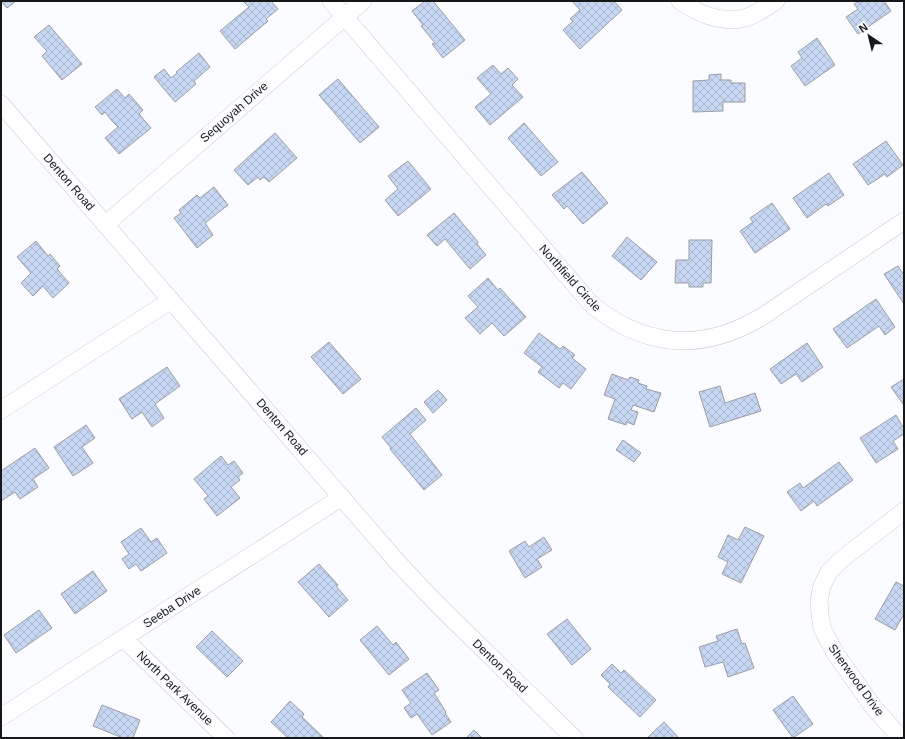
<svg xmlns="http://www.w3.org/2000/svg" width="905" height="739" viewBox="0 0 905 739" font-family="Arial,sans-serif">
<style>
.building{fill:url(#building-cross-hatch);stroke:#9b9da2}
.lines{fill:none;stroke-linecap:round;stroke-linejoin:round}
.minor-casing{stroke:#c9cbd0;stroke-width:18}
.minor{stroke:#fff;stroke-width:17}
.labels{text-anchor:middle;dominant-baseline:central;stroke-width:4;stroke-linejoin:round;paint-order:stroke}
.street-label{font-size:12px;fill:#161718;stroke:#fafcff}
</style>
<defs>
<pattern id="building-cross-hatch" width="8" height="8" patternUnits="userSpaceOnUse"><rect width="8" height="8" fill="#c7d7f3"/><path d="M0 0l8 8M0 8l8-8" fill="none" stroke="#aab8d0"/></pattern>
</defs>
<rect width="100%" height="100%" fill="#fafcff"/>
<g class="building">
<polygon points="1,1 16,1 7,8"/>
<polygon points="243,1 271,1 278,9 266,19 268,21 235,49 220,31 249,7"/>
<polygon points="425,1 433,1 465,40 443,58 432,44 435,43 421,26 423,25 412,11"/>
<polygon points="572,1 614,1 622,10 580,49 563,30 573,21 570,19 580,10"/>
<polygon points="859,1 884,1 891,11 858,34 846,17 858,9 854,4"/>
<polygon points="49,25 82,64 62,80 42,56 47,51 34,37"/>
<polygon points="817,38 835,65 805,86 791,66 802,58 798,52"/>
<polygon points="199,53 210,67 194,81 196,84 175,102 154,77 164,69 171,78 177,73 176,72"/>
<polygon points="493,65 501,74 508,68 518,79 512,85 523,97 490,125 475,107 491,94 477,78"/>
<polygon points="721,74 721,80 731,80 731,83 745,83 745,102 723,102 723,111 693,112 693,81 709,80 709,75"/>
<polygon points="338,79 379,127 360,143 319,95"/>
<polygon points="117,89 125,98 129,94 143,110 139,114 151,128 119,154 105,138 118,127 112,121 105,112 102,115 95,107"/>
<polygon points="524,123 558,162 541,176 508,138"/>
<polygon points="275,133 297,158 269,182 264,177 260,180 258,177 248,185 234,170"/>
<polygon points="886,141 903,165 887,177 885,174 868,185 853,164"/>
<polygon points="408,161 431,189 398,216 385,200 398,189 388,176"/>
<polygon points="582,172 608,203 583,224 567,206 564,209 552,195"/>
<polygon points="829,173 844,195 828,206 826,204 807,218 793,198"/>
<polygon points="214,187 228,205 205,223 213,235 197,248 174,218 181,213 179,210 197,195 200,198"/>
<polygon points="772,203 790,229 755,253 740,231 753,222 750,218"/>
<polygon points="454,213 478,242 477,244 486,255 470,269 445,239 437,246 427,235"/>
<polygon points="627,237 657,262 641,280 612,256"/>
<polygon points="689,240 712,240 711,283 703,283 703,287 689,287 689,283 675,283 676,260 689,260"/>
<polygon points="36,241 48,256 50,254 60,266 57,269 69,283 53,298 43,286 33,296 21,283 31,273 17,257"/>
<polygon points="898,266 904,275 904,304 884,274"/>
<polygon points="488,278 498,290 500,288 526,317 504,336 492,323 480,334 465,318 478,307 468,296"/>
<polygon points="876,299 895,327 885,335 879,326 847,348 833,329"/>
<polygon points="539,333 560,349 563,346 575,355 572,358 586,369 571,389 563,383 559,388 538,372 542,367 524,353"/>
<polygon points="329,342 361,379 343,394 311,357"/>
<polygon points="807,343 823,367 802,382 796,374 781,384 770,369"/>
<polygon points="167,367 180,386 155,404 164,418 152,427 142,412 132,419 119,399"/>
<polygon points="612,374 628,380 630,377 639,380 638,383 647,386 646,389 661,393 654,412 633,405 631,410 638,412 634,425 627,422 626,425 608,419 615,399 604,395"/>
<polygon points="904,379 904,404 903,404 891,387"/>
<polygon points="720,386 725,403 755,393 761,411 710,427 699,392"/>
<polygon points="438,390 447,400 433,413 424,402"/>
<polygon points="416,408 426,420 410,434 442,475 424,490 390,449 391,448 382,437"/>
<polygon points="896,415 904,429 904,434 893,441 898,449 876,463 860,438"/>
<polygon points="86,425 95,438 82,447 93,463 73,476 54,447"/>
<polygon points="623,440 641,453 634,462 616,450"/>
<polygon points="35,448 49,468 33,479 38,487 20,499 15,492 1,501 1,471"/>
<polygon points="221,456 228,465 234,461 243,473 238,477 240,480 231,487 240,498 217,516 204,499 208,496 194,479"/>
<polygon points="839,462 853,480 817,506 814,501 801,511 787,492 800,483 803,488"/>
<polygon points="745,527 764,536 741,583 722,574 728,562 718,557 728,535 738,540"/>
<polygon points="141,528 151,542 157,538 167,553 141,571 136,564 129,569 122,559 129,554 121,542"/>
<polygon points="544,537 552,550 537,559 542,567 525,578 509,551 525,541 529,547"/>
<polygon points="319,564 338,585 336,586 348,600 329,617 298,582"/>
<polygon points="93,571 107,591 75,614 61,594"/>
<polygon points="896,582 904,586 904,614 895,630 875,619"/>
<polygon points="39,610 52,628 16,653 4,635"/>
<polygon points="567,619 591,649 572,665 547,634"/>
<polygon points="377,626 393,645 396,642 409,659 389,675 360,640"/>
<polygon points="737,629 742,644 745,643 754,668 728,677 723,662 705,667 699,647 718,641 716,636"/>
<polygon points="212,631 243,661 227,677 196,647"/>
<polygon points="612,664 621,673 624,670 656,700 640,717 608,687 610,684 601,675"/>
<polygon points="427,673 439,690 434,693 446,712 445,713 451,722 432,735 417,714 411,718 404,708 411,703 402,690"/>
<polygon points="793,696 813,724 793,738 773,710"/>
<polygon points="290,701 304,714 302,717 324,738 288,738 271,722"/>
<polygon points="102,705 140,720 133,738 123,738 93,726"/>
<polygon points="664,722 679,738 647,738"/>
<polygon points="474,730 482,738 466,738"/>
</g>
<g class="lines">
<g class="minor-casing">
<g id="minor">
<path d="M 331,1 L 592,305 C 647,349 704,352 763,316 L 904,221"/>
<path d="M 680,1 C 697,13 719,22 740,19 C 753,17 765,8 776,1"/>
<polyline points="1,104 400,565 439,606 574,738"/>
<polyline points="106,224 363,1"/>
<polyline points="1,410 171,300"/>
<polyline points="123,638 226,738"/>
<polyline points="1,717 342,497"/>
<polyline points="901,738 874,708 835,653 822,628 820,614 819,600 822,586 829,572 842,559 904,511"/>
</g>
</g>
<use href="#minor" class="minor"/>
</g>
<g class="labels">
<g class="street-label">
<text transform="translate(234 112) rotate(-41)">Sequoyah Drive</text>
<text transform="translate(69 182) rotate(49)">Denton Road</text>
<text transform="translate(570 278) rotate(48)">Northfield Circle</text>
<text transform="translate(282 427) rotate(49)">Denton Road</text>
<text transform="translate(172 607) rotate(-33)">Seeba Drive</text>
<text transform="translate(500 666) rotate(44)">Denton Road</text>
<text transform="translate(856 680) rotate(54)">Sherwood Drive</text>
<text transform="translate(175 688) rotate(44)">North Park Avenue</text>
</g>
</g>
<rect width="905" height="739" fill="none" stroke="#161718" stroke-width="4"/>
<g transform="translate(869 36) rotate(325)" stroke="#fafcff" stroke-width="3" paint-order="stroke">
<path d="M0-3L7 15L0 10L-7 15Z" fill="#161718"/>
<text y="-6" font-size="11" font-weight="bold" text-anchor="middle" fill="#161718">N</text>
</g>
</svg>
